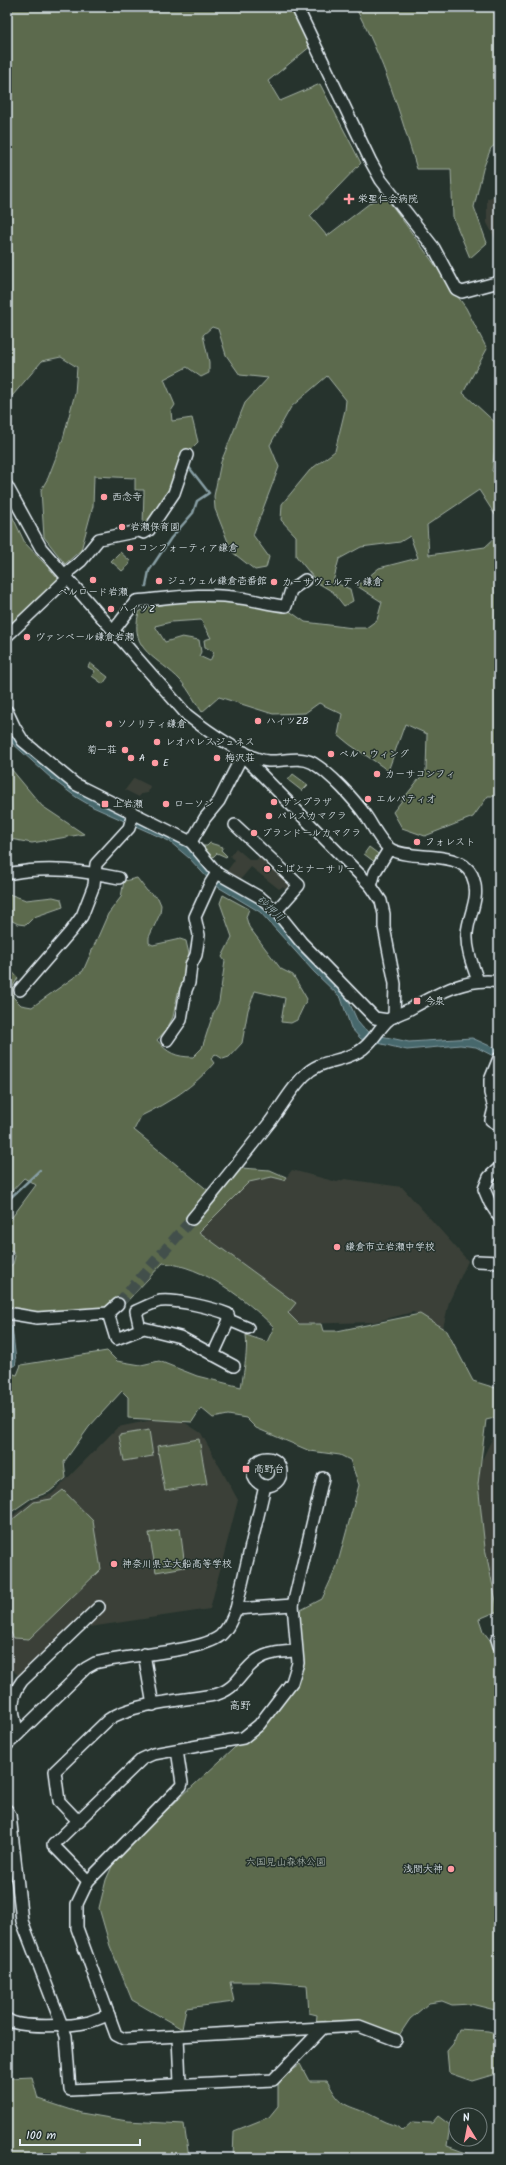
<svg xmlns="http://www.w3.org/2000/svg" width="506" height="2165" viewBox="0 0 506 2165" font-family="Kalam,'Klee One',sans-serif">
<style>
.built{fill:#3a4138}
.green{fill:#5b6b4e;stroke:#a2aea3;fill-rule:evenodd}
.water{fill:#46676c;stroke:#879ea4}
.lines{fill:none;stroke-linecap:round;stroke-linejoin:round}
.stream{stroke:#879ea4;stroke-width:2.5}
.minor-tunnel{stroke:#43504b;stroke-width:11;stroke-dasharray:11 5.5;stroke-linecap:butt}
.minor-casing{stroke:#e8f1f8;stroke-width:14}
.minor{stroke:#26332d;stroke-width:11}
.poi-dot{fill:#ff9aa2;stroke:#26332d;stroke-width:1.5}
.labels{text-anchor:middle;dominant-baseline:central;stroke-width:3;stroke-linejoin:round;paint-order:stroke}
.poi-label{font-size:10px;fill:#e8f1f8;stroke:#26332d;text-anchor:start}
.park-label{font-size:10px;fill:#b0bbb4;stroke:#26332d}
.water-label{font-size:11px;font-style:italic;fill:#a7bac0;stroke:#26332d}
.neighbourhood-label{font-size:11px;fill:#e8f1f8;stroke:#26332d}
</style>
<rect width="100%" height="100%" fill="#26332d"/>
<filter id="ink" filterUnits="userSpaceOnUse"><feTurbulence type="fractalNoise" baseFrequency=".025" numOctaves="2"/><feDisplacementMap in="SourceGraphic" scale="8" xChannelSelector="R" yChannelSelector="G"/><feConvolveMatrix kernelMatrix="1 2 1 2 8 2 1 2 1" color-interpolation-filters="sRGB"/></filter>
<g filter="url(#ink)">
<g class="built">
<polygon points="499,193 499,239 495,238 487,223 487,199"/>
<polygon points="134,778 150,786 148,793 141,794 139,797 125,790"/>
<polygon points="236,848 250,860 256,860 263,854 296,884 290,891 282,887 279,889 251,867 240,880 226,872 235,860 230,856"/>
<polygon points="292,1170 337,1182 345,1179 402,1187 468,1261 449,1302 443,1328 413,1312 374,1322 300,1324 288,1313 296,1303 199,1232 249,1182 272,1177 284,1180"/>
<polygon points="162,1418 181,1420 201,1433 238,1500 210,1609 83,1628 25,1681 12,1670 7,1668 7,1520 33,1500 52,1494 118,1427"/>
<polygon points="499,1434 499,1614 495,1614 471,1482 494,1435"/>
</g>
<g class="green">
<path d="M 7,7 L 292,7 L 311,46 L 268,81 L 280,101 L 320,84 L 361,163 L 310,216 L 327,236 L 383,193 L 466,308 L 487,349 L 463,393 L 498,425 L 492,471 L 499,474 L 499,521 L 479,490 L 427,525 L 429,555 L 485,547 L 499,534 L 499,796 L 488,796 L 473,817 L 425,836 L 402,828 L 393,812 L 426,770 L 427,734 L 405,724 L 388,771 C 372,758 353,749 338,735 L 342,714 L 319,703 L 305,713 L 273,714 L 219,697 L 202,712 C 195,702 189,690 181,681 C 159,657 128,652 139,612 L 155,603 L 220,599 L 288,610 L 305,622 L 353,628 L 366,628 L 377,620 L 382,602 L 357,586 L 379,568 L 418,558 L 410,536 L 400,542 L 361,547 L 339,559 L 333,582 L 350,589 L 353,601 L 344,606 L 333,592 L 318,583 L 296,556 L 296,536 L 281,520 L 282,504 L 310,470 L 335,451 L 345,410 L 346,400 L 327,376 L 291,407 L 270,445 L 279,467 L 253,535 L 269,557 L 266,568 L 255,570 L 232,552 L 215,509 L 214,496 L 221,462 L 245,403 L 268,378 L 240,375 L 226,355 L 218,329 L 212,327 L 203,335 L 209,362 L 209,373 L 201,377 L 187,367 L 164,379 L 175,405 L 171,411 L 172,421 L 192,418 L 198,442 L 184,456 L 170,493 L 152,519 L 143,526 L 144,490 L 135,490 L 135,478 L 94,476 L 93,506 L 81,550 L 65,564 L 44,537 L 41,490 L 48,478 L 63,439 L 75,393 L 77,367 L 61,357 L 42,361 L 7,402 ZM 201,620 L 211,638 L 204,640 L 205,647 L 214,652 L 210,661 L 199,656 L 201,652 L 199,640 L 182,637 L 165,642 L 155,626 L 171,622 Z"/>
<path d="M 355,7 L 499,7 L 499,142 L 491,148 L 483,169 L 474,207 L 487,243 L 470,258 L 453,217 L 451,169 L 417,169 C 400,113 384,59 355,7 Z"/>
<polygon points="7,505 25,543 61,581 7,631"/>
<polygon points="120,552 130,561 129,565 122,571 111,561"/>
<polygon points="90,663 108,677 103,684 92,676 95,671 88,667"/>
<polygon points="7,764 42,806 84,834 32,843 10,839 7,876"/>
<polygon points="293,774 308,785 302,791 288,780"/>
<polygon points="210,843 223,847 221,850 227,856 226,857 217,853 212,858 202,846 207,846"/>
<polygon points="369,847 381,856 376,863 364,854"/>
<path d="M 137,878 L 147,891 L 158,898 L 161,905 L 160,914 L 149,937 L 149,943 L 153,945 L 180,939 L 186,941 L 189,954 L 186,975 L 178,993 L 173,1017 L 167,1029 L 157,1040 C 167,1053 176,1057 193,1057 L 202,1048 L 213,1014 L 219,1002 L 225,961 L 222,957 L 232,937 L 220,903 L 223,895 L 249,909 L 246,917 L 249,927 L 281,969 L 293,975 L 307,999 L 297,1020 L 291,1023 L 281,1022 L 285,998 L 255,991 L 248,1010 L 242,1043 L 229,1057 L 223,1059 L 215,1054 L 211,1059 L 214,1063 C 195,1086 168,1103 141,1116 L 134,1130 L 210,1192 L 199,1219 L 241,1168 L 270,1170 L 286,1177 L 284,1180 L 272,1177 L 249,1182 L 199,1232 L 296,1303 L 288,1313 L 299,1324 L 321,1324 L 323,1331 L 337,1331 L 420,1314 L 447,1331 L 473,1381 L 499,1389 L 499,1417 L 486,1420 L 478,1484 L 485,1548 L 498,1611 L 479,1619 L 483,1631 L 496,1648 L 499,1663 L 499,2011 L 471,2004 L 452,2005 L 442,2001 L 429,2003 L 410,2019 L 396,2040 L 368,2025 L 316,2025 L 317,2015 L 309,2013 L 307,1985 L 271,1982 L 230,1982 L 234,2002 L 186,2008 L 182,2029 L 132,2000 L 110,1946 L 99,1908 L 106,1880 L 116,1857 L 135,1835 L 155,1821 L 259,1725 L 296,1673 L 293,1614 L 322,1599 L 337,1566 L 359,1485 L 350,1460 L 340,1455 L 310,1451 L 256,1428 L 246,1418 L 228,1415 L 213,1418 L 201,1408 L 192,1422 L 128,1418 L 128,1397 L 122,1391 L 89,1427 L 64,1462 L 66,1478 L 49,1492 L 30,1499 L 7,1515 L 7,1372 L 17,1375 L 21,1365 L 107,1351 L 117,1361 L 141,1365 L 159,1361 L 197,1376 L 241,1387 C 244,1371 248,1352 246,1335 L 267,1342 L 274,1327 C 245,1299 204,1266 163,1263 L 117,1312 L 34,1314 L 7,1310 L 7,1268 L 13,1264 L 15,1256 L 12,1251 L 7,1252 L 7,1224 L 36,1185 L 24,1178 L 7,1196 L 7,966 L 18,978 L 13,986 L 13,997 L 21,1005 L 32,1007 L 83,971 L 108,914 L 121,897 L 124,881 Z"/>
<polygon points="7,888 9,894 26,900 53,897 61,899 63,907 34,917 26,925 18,924 7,918"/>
<polygon points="149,1430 153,1456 124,1461 119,1435"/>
<polygon points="199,1439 207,1484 165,1491 157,1446"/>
<polygon points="63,1490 93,1521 101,1569 29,1639 14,1638 7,1626 7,1524 34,1502 51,1499"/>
<polygon points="180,1528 185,1567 156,1572 149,1533"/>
<polygon points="459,2029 488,2031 499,2034 499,2073 472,2081 449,2073 447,2051 453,2044"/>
<path d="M 300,2064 L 309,2081 L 327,2081 C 342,2108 343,2103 369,2114 C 374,2116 378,2119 383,2121 C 391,2125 396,2124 402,2131 L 412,2122 L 432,2123 L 438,2116 L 450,2125 L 447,2146 L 477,2157 L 487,2158 L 233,2158 L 234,2131 L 269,2117 L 278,2106 L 278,2080 Z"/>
<polygon points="32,2077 38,2099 81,2113 127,2121 184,2124 189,2158 7,2158 7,2082 11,2078"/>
</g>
<g class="water">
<polygon points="7,721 82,792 179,839 265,907 345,993 358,1022 363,1028 372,1034 409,1042 472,1038 499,1050 499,1059 476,1047 460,1045 407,1050 361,1039 351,1028 341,998 314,972 260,912 213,884 189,858 169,841 93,807 76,797 52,779 11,742 7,736"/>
<polygon points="7,1325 12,1326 16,1361 15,1366 7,1365"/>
</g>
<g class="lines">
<g class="stream">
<polyline points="146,586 149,571 171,538 193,513 197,501 209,493 188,466"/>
<polyline points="7,1201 40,1170"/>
<polyline points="7,2066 11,2070"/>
</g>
<polyline class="minor-tunnel" points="118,1304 192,1219"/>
<g class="minor-casing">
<g id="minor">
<polyline points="297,7 371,162 381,180 434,248 456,289 462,292 499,282"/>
<path d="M 7,486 L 41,548 L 187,715 C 205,729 246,759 268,761 C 282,762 299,755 313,763 C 331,774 354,799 366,816 C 373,826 381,844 392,850 C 413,861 459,849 472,875 C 482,897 468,914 467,934 C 466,950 473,966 478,981"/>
<polyline points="65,574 81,561 99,539 139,531 144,533 149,530 174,493 187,455"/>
<path d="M 114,630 L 136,601 C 170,598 206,592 240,598 C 256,600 270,605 286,606 L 291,590 L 305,580"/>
<polyline points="7,636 68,578"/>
<polyline points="7,711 15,728 23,741 75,784 191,842 217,873 261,898 276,911 301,942 375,1018 388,1020"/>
<polyline points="246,754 248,761 371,886 381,901 384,914 384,927 395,984 394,1017"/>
<polyline points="235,825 299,885 276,911"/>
<polyline points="191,842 205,818 219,801 244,752"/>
<path d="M 12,873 C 49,866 84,871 119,878"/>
<polyline points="371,886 375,872 389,849"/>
<polyline points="20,990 71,931 82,916 94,885 96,864 129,828 133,814"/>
<polyline points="167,1040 181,1020 186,990 189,983 191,965 196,955 199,935 195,917 210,884 217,873"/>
<polyline points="499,1058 490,1080 490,1093 494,1108 491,1120 499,1125"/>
<polyline points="499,1168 489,1177 484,1189 490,1203 499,1217"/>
<path d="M 192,1219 C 219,1187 244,1155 270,1122 C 281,1107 291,1089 304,1076 C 320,1059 339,1063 358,1052 C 371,1045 377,1031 387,1021 C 392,1016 402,1013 408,1010 C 435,995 467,976 499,982"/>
<polyline points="477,1261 499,1262"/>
<polyline points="7,1313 37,1318 108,1313 118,1304"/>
<polyline points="108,1313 116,1339 144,1328 180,1337 234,1366"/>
<polyline points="229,1320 248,1328"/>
<path d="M 140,1329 L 136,1311 C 143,1308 152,1303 160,1301 C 176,1299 213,1308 228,1314 L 229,1320 L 213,1355"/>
<circle cx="267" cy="1472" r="14"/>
<polyline points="236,1609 293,1605"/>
<polyline points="499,1639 497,1639 499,1646"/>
<polyline points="144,1654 153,1705"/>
<path d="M 18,1734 C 13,1712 8,1700 22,1681 L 99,1607"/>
<path d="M 7,1745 L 86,1668 L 95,1663 C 125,1655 199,1652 220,1636 C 228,1629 232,1619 236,1609 L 265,1486"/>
<polyline points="177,1750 182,1783 181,1786 88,1881 77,1904 77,1928 116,2035 124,2039 359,2026 396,2040"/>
<polyline points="7,1810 10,1815 22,1921 66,2036 70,2090 273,2080 322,2029"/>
<path d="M 79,1822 L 59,1801 L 55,1771 L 108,1720 C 131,1703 185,1700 214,1695 C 238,1689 239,1673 257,1660 C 268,1652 283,1652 296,1651"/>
<polyline points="88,1881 53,1845 142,1759 153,1754 243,1738 259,1725 292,1682 298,1663 293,1605 323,1478"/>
<path d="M 7,2019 C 18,2029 73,2026 89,2022 C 96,2020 102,2017 109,2015"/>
<polyline points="178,2037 180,2083"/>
</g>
</g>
<use href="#minor" class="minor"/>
</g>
</g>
<g class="poi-dot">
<path d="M347 193h4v4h4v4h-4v4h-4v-4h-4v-4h4z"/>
<circle cx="104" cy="497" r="4"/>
<circle cx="122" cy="527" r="4"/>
<circle cx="130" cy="548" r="4"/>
<circle cx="93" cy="580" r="4"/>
<circle cx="159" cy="581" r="4"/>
<circle cx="274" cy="582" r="4"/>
<circle cx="111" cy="609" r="4"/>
<circle cx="27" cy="637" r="4"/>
<circle cx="258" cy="721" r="4"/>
<circle cx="109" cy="724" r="4"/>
<circle cx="157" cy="742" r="4"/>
<circle cx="125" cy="750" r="4"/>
<circle cx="331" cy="754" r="4"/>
<circle cx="131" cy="758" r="4"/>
<circle cx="217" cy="758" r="4"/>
<circle cx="155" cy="763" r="4"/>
<circle cx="377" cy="774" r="4"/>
<circle cx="368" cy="799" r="4"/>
<circle cx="274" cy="802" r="4"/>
<rect x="101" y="800" width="8" height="8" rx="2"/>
<circle cx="166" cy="804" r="4"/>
<circle cx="269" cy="816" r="4"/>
<circle cx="254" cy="833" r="4"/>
<circle cx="417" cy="842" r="4"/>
<circle cx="267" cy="869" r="4"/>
<rect x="413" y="997" width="8" height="8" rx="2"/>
<circle cx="337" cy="1247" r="4"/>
<rect x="242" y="1465" width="8" height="8" rx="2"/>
<circle cx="114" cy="1564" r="4"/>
<circle cx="451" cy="1869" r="4"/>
</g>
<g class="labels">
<g class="poi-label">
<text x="358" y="199">栄聖仁会病院</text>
<text x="112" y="497">西念寺</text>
<text x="130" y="527">岩瀬保育園</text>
<text x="138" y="548">コンフォーティア鎌倉</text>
<text x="167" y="581">ジュウェル鎌倉壱番館</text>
<text x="282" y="582">カーサヴェルディ鎌倉</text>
<text x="93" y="592" text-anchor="middle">ベルロード岩瀬</text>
<text x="119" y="609">ハイツZ</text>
<text x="35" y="637">ヴァンベール鎌倉岩瀬</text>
<text x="266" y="721">ハイツZB</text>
<text x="117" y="724">ソノリティ鎌倉</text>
<text x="165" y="742">レオパレスジュネス</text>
<text x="117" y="750" text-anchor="end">菊一荘</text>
<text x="339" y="754">ベル・ウィング</text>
<text x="139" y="758">A</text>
<text x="225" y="758">梅沢荘</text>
<text x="163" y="763">E</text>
<text x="385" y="774">カーサコンフィ</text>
<text x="376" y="799">エルパティオ</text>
<text x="282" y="802">サンプラザ</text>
<text x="113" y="804">上岩瀬</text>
<text x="174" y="804">ローソン</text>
<text x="277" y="816">パレスカマクラ</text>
<text x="262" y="833">ブランドールカマクラ</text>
<text x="425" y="842">フォレスト</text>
<text x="275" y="869">こばとナーサリー</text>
<text x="425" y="1001">今泉</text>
<text x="345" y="1247">鎌倉市立岩瀬中学校</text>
<text x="254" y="1469">高野台</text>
<text x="122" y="1564">神奈川県立大船高等学校</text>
<text x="443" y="1869" text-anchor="end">浅間大神</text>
</g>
<g class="park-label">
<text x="286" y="1862">六国見山森林公園</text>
</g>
<g class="water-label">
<text transform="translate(270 909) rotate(43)">砂押川</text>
</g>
<g class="neighbourhood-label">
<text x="240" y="1706">高野</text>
</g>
</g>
<rect width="506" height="2165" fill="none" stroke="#26332d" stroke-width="24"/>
<rect x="12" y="12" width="482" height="2141" fill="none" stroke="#e8f1f8" stroke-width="1.5" filter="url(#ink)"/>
<g transform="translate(468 2127) rotate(350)"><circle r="19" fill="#26332d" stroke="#747f7e"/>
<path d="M0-3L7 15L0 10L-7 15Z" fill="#ff9aa2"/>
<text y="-6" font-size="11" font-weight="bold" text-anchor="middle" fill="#e8f1f8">N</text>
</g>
<path d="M20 2139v6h120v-6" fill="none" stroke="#e8f1f8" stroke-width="2"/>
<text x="26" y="2139" font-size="12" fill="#e8f1f8" stroke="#26332d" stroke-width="3" paint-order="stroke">100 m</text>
</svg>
